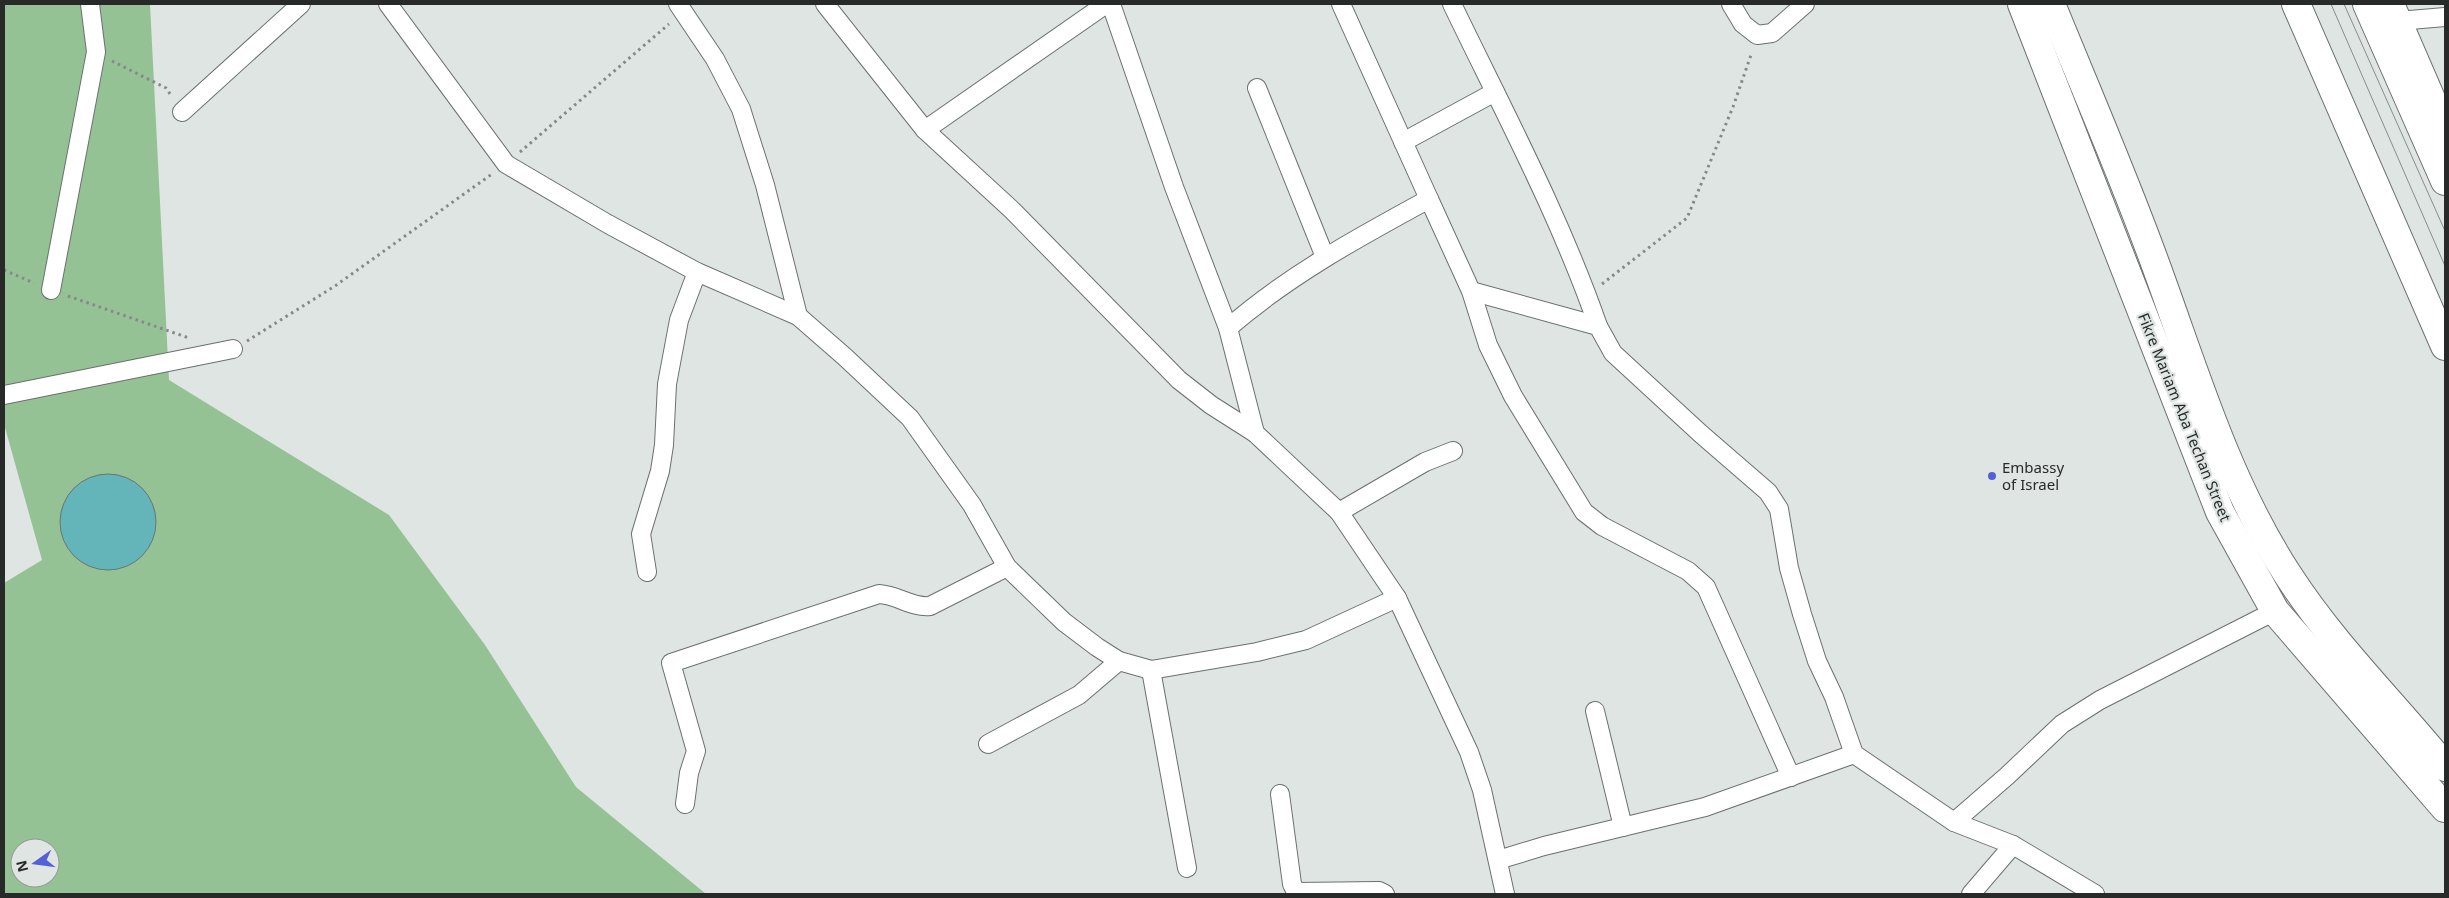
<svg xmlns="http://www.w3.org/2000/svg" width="2449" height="898" viewBox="0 0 2449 898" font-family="'Noto Sans',sans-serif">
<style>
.forest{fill:#94c295;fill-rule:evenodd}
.building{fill:#64b5ba;stroke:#6d7373}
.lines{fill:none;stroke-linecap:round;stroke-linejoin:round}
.minor-casing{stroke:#6b706f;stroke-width:20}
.primary-casing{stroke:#6b706f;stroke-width:30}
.path{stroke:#858988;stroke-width:3;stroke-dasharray:2.5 4;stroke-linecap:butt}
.minor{stroke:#fff;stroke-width:18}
.primary{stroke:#fff;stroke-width:28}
.tram{stroke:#888d8c;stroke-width:1}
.poi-dot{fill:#5460d6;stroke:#dfe5e3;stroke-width:2}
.labels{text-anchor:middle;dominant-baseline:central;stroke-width:4.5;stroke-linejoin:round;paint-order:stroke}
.street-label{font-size:15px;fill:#282a2a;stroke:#dfe5e3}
.poi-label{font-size:15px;fill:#282a2a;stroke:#dfe5e3;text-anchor:start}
</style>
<rect width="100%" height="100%" fill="#dfe5e3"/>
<path class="forest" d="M 4,4 L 150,4 L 169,380 L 389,515 L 485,645 L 576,787 L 706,894 L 4,894 L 4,583 L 42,560 L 4,424 ZM 20,848 L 50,848 L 50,878 L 20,878 Z"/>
<circle class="building" cx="108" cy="522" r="48"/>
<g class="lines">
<g class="minor-casing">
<g id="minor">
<polyline points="388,4 506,164 608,224 697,272 798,316 845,357 910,418 972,505 1007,567 1064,622 1097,647 1119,661 1151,670 1257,652 1306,640 1397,598"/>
<polyline points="678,4 715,59 741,109 765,185 798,316"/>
<polyline points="825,4 925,130 1013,211 1179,380 1211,405 1255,433"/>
<polyline points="1111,4 1174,187 1228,328 1255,433 1339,512 1397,598 1469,752 1482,790 1505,894"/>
<polyline points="1341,4 1429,199"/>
<path d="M 1452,4 C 1503,110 1559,214 1598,326"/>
<polyline points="1731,4 1743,24 1757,35 1772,33 1805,4"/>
<polyline points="2398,21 2445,17"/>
<polyline points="1257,88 1325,257"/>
<polyline points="182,112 301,4"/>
<polyline points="925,130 1106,4"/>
<polyline points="1403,142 1495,92"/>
<polyline points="51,290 96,52 90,4"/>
<polyline points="1471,291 1598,326 1613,353 1701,434 1768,492 1779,509 1789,568 1802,614 1817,661 1834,697 1854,754 1954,822"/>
<path d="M 1228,328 C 1289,275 1359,237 1429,199 L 1471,291 L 1488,345 L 1513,396 L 1584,512 L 1602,526 L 1688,571 L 1706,587 L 1791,777"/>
<polyline points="4,395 233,349"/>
<polyline points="1339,512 1425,462 1453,451"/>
<polyline points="647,572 641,534 660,471 664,445 667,384 679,320 697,272"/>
<polyline points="1151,670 1187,868"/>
<polyline points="1595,711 1623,827"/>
<polyline points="988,744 1079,695 1119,661"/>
<polyline points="1280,794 1292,884 1296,892 1379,891 1385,894"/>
<path d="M 685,804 L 689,773 L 696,751 L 671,663 L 879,594 C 898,595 912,608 930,606 L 1007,567"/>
<polyline points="1498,860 1544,846 1705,807 1854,754"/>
<polyline points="1971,894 2013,845"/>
<polyline points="2095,894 2013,845 1954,822 2007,776 2062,724 2100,700 2275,611"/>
</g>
</g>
<g class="primary-casing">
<g id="primary">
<polyline points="2022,4 2220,512 2275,611 2445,808"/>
<path d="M 2051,4 C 2086,90 2123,175 2155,263 C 2194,369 2226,480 2288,575 C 2333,645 2393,703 2445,767"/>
<polyline points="2296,4 2445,346"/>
<polyline points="2367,4 2445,181"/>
<polyline points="2390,4 2445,131"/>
</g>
</g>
<g class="path">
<polyline points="112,61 166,88 172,97"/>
<polyline points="520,152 669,24"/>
<polyline points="4,270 34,283"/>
<polyline points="1602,284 1687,218 1733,107 1752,52"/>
<polyline points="68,296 189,338"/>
<polyline points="247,341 335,286 492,174"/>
</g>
<use href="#minor" class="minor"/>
<use href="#primary" class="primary"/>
<g class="tram">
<polyline points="2331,4 2445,266"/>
<polyline points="2344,4 2445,231"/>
</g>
</g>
<circle class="poi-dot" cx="1992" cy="476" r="5"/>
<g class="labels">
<g class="street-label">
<text transform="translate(2185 417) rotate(68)">Fikre Mariam Aba Techan Street</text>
</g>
<g class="poi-label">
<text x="2002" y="467">Embassy<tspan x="2002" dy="17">of Israel</tspan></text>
</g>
</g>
<rect width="2449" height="898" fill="none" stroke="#282a2a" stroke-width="10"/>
<g transform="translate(35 863) rotate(256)"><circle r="24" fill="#dfe5e3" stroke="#969a99"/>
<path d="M0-4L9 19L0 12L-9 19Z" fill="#5460d6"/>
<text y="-8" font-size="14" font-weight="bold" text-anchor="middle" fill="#282a2a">N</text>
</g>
</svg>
